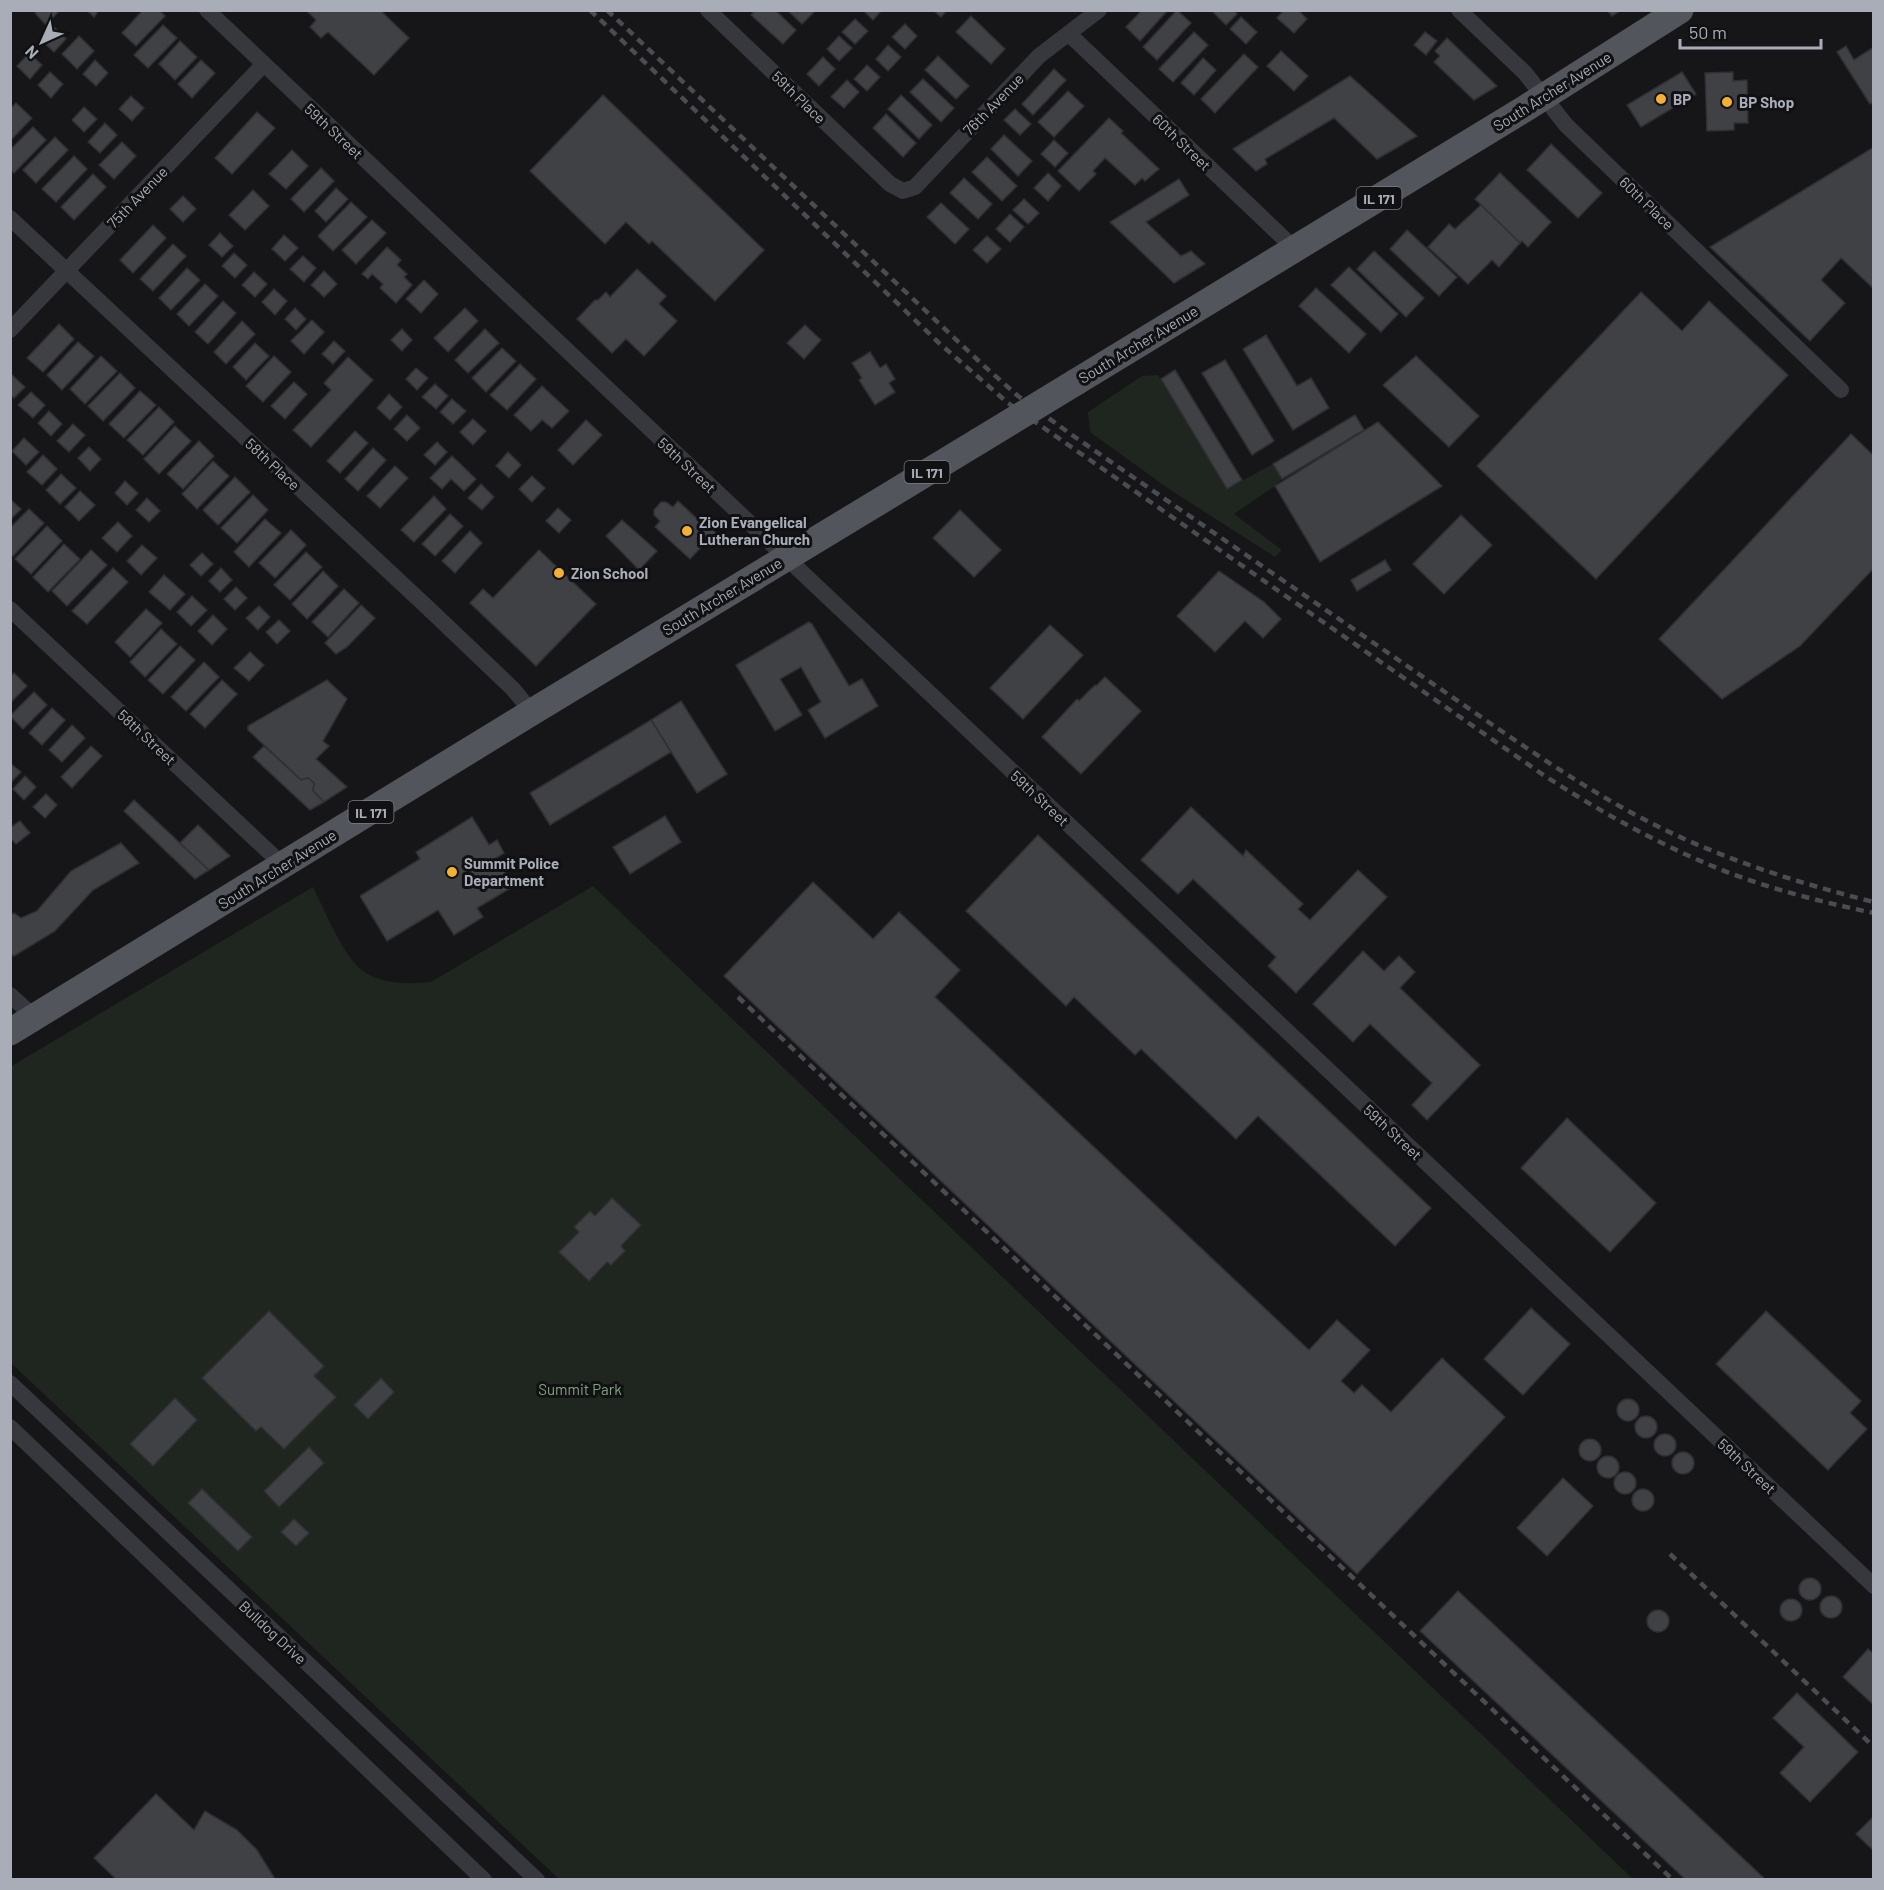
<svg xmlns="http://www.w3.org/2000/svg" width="1884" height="1890" viewBox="0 0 1884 1890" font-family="Barlow,sans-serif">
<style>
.green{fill:#1e261f}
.building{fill:#404145;stroke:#303034;stroke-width:1.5}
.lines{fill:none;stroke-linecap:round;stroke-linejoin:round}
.minor{stroke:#37383d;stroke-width:16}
.primary{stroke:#53555c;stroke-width:27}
.rail{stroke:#4a4c52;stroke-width:4.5;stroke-dasharray:8 6;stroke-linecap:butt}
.primary-bridge{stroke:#53555c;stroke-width:27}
.poi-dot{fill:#f2b134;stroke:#111113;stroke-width:2}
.labels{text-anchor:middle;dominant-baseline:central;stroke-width:6;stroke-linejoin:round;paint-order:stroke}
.shield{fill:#111113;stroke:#7b7e86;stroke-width:1.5}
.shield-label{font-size:14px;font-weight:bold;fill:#a8adb8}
.street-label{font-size:15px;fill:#a8adb8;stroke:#111113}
.poi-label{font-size:15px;font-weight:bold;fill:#a8adb8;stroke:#111113;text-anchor:start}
.park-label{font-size:15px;fill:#7fa381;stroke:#111113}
</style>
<rect width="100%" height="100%" fill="#161618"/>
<g class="green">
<polygon points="1158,375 1227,489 1273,464 1282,479 1275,486 1234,514 1282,550 1275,557 1169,489 1090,432 1088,412 1142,376"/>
<path d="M 593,886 L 1633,1879 L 559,1879 L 11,1363 L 10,1067 L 313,887 C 324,909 344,958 363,971 C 383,985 408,984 431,982 Z"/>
</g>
<g class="building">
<polygon points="37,10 60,10 46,25 35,13"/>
<polygon points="87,10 99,10 94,17"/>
<polygon points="143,10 159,10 165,16 136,46 122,33"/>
<polygon points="306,10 380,10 409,38 374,75 328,32 321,38 310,27 316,20"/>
<polygon points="755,10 775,10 796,30 783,44 751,15"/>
<polygon points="787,10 815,10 815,11 802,24"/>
<polygon points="863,10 882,10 873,20"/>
<polygon points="933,10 947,10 941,17"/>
<polygon points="1142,10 1168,10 1140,41 1126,27"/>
<polygon points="1177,10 1191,23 1157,60 1143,47"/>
<polygon points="1211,10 1234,10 1237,14 1226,25"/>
<polygon points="1284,10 1298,10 1307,19 1294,33 1277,18"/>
<polygon points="1607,10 1621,10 1612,16"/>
<polygon points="971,16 1005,49 991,64 956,32"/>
<polygon points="1241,17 1257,32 1246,44 1230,29"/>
<polygon points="855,19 868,31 855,44 842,32"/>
<polygon points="905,24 917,36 905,49 892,37"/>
<polygon points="163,25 177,38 148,68 134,55"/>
<polygon points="54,27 66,39 54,52 41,40"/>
<polygon points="1194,32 1208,45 1173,82 1159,69"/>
<polygon points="1425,32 1437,41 1426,55 1414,45"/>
<polygon points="79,36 94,51 77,69 62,54"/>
<polygon points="839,36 852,48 839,61 827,49"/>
<polygon points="1447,38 1497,86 1474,100 1434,62 1440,56 1435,51"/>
<polygon points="180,41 197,57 175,80 159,64"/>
<polygon points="888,45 901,57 888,71 876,59"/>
<polygon points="1846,46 1854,60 1874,47 1874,102 1870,104 1837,52"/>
<polygon points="1281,51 1308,76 1294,91 1267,66"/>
<polygon points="29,53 42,65 30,79 17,66"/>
<polygon points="1244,54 1258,67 1215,113 1201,99"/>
<polygon points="938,56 969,86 956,99 925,70"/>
<polygon points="823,57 835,69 819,86 807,74"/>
<polygon points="1203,58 1216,70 1194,95 1181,83"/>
<polygon points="95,60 108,73 96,86 83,74"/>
<polygon points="201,60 215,73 192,98 178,84"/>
<polygon points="867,65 880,77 867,91 854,79"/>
<polygon points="1054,69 1066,80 1033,115 1022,104"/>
<polygon points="50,72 63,84 51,98 38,85"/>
<polygon points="1682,72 1696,94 1641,127 1627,105"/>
<polygon points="1733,72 1733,81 1747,80 1748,123 1734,123 1734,130 1707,131 1705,73"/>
<polygon points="1350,76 1417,136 1377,159 1334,118 1265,159 1267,164 1256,171 1233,149"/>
<polygon points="923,79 954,108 941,122 910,92"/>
<polygon points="847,80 859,92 844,108 831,97"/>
<polygon points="1068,91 1084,106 1054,137 1038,122"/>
<polygon points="603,95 764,250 715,301 652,241 649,244 626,222 605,244 530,171"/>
<polygon points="901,95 932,125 919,139 888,109"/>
<polygon points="131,96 144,108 132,121 119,109"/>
<polygon points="16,103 32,118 10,141 10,109"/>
<polygon points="84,107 97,119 84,132 72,120"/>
<polygon points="1015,109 1031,124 1020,135 1004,120"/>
<polygon points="257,112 275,128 232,174 215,158"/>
<polygon points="886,114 916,143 903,157 873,128"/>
<polygon points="1109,118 1123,131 1121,133 1159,169 1145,181 1142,178 1135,185 1105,158 1093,171 1096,174 1079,191 1058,171"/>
<polygon points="105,123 117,135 100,153 88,142"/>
<polygon points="33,127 46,140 14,173 10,169 10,150"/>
<polygon points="1004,135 1032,161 1018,176 991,149"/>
<polygon points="55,137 68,150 36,183 23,170"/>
<polygon points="1054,140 1068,153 1055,167 1041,154"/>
<polygon points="122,142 136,156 114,179 99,165"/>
<polygon points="1551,144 1602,193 1578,218 1527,170"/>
<polygon points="1874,147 1874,289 1841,258 1821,280 1845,303 1810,341 1710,247"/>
<polygon points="292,150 308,166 286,189 269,174"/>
<polygon points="74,156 87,169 56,202 42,189"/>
<polygon points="987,157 1017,186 1002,201 972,172"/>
<polygon points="321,168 334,181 304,212 291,199"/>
<polygon points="1048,173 1061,186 1048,201 1034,188"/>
<polygon points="1500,173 1551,222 1528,247 1522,241 1520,243 1475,199"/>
<polygon points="93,174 106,187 74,220 61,207"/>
<polygon points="964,178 992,204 978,219 950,193"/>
<polygon points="1179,179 1189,195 1146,222 1181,256 1191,251 1205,264 1174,283 1110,222"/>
<polygon points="336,188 348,199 326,222 315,211"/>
<polygon points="253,190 269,206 245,230 229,215"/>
<polygon points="183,196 196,209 183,222 170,209"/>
<polygon points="1024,199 1039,213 1028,224 1013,210"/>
<polygon points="351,202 367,217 333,251 318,236"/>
<polygon points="941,203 969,229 955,244 927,217"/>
<polygon points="1481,205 1520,243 1499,267 1492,260 1468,284 1428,247 1449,224 1455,229"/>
<polygon points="1010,214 1024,227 1010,242 996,229"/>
<polygon points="372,220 386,233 356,264 342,250"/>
<polygon points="153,225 166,238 133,273 120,260"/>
<polygon points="1407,230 1457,277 1439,296 1390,249"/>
<polygon points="220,233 233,246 222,257 209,245"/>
<polygon points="284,235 298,248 285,261 272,249"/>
<polygon points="987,236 1001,249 987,263 973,250"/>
<polygon points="173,244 186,256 153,291 140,279"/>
<polygon points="387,247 401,260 397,265 407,274 404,277 412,285 396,303 380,288 383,284 372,274 368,279 362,274"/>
<polygon points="1374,251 1424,298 1406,317 1357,269"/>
<polygon points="234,253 247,265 235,278 222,266"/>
<polygon points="303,256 316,268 304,282 290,269"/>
<polygon points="1349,267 1398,314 1381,332 1331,285"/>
<polygon points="187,268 200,280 171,310 159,298"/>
<polygon points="637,269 666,296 659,304 677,321 644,356 626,339 612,353 577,319 595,300 598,300 606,292 610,297"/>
<polygon points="324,271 337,284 324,297 311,285"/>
<polygon points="254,272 267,284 255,297 242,285"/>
<polygon points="424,280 438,294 421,313 406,299"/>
<polygon points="205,284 218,296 189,326 177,314"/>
<polygon points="1316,288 1366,334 1349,353 1299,306"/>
<polygon points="274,289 287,301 275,315 262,302"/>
<polygon points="1641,292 1682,331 1709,301 1788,375 1596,579 1477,466"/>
<polygon points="223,301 236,313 208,344 195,332"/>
<polygon points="295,308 306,319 296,330 285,319"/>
<polygon points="465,308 478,321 448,352 434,338"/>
<polygon points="312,320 324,332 304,354 291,341"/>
<polygon points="242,321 255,334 226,364 214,352"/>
<polygon points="59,324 74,339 43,372 27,358"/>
<polygon points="805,325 821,340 804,359 787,343"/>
<polygon points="402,329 412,340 402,351 391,340"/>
<polygon points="485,329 499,343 468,373 455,360"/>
<polygon points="1266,335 1297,386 1311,378 1329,408 1293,430 1243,349"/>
<polygon points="334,341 345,351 333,364 322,354"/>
<polygon points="78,342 94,356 62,390 47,375"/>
<polygon points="255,343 269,356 246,380 233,367"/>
<polygon points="502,348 516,361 486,392 472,378"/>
<polygon points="870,352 880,368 886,364 895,379 889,383 895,392 875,405 859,380 862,378 852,363"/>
<polygon points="101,356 117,371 85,404 70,389"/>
<polygon points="274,356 291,372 263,402 246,386"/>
<polygon points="1416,356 1479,416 1449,447 1383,385"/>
<polygon points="348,357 373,380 311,447 293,430 331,390 324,383"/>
<polygon points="1225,360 1274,441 1252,455 1202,373"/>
<polygon points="520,364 536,379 507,410 490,395"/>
<polygon points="416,368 428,378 417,390 406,379"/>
<polygon points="1175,370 1242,480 1227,489 1161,379"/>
<polygon points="120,373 135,388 103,421 88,406"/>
<polygon points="12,375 25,387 14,398 10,395 10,376"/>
<polygon points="294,382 307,394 285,419 271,406"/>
<polygon points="435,384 448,396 436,409 422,397"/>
<polygon points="542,386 569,411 552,428 542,420 531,431 514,415"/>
<polygon points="140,391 156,405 124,438 109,424"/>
<polygon points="31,392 45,405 33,418 18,405"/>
<polygon points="389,394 402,407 390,420 377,408"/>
<polygon points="452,399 466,411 453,424 440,412"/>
<polygon points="159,407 174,422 143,455 127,440"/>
<polygon points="49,411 62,424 51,436 38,423"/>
<polygon points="407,415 420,428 407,441 394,429"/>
<polygon points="1355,415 1364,430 1282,479 1273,464"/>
<polygon points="473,419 486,431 473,445 460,432"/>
<polygon points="586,420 602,435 573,465 558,450"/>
<polygon points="1378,422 1442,486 1320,562 1275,486"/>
<polygon points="73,424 85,435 69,452 57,441"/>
<polygon points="175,426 191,441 159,474 144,459"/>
<polygon points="355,431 368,443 340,473 327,461"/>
<polygon points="1851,434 1874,456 1874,568 1800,646 1722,699 1659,639"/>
<polygon points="24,438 39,452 26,465 12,451"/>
<polygon points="199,441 214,456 183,489 167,474"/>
<polygon points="437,442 447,452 435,465 424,455"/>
<polygon points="89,447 101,459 90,471 78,458"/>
<polygon points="373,448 386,460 358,491 345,479"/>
<polygon points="508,452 521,465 509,478 496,466"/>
<polygon points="43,455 57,469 42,485 27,472"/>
<polygon points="452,456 476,479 464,491 451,479 442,489 430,478"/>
<polygon points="213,461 229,476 197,509 182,494"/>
<polygon points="395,466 408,478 380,508 367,496"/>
<polygon points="61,474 76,488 60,504 46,490"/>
<polygon points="532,476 545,488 532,502 519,489"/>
<polygon points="235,477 250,492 218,525 203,510"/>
<polygon points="125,481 138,493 127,505 115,493"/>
<polygon points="481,484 494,497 482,510 468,498"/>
<polygon points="80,491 95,505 79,521 65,507"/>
<polygon points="253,495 268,510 237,543 221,528"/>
<polygon points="434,496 446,509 414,542 401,530"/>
<polygon points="147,498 160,511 149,522 136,510"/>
<polygon points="10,499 21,509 10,520"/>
<polygon points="678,501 706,527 708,525 718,535 710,543 707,541 690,559 655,527 660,521 654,515 654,510 661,502 666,502 673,507"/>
<polygon points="558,508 571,520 559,533 546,521"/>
<polygon points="29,509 44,523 13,556 10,554 10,528"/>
<polygon points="960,510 1001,550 974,577 933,538"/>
<polygon points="450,514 463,526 435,556 422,544"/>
<polygon points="1461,515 1492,545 1444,594 1413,564"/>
<polygon points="265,519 281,533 249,567 234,552"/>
<polygon points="622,520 657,551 639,570 606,536"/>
<polygon points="118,522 132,536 117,552 102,538"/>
<polygon points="47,526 62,541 31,574 15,559"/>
<polygon points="291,530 306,545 275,578 259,563"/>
<polygon points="470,531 482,543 455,573 442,561"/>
<polygon points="64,544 80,559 48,592 33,577"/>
<polygon points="142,545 157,558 141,575 127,561"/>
<polygon points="91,550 107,565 67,606 52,591"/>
<polygon points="539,550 596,604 536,666 470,603 483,589 493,598"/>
<polygon points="306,552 322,567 290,600 274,585"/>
<polygon points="202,553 213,564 201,576 190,565"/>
<polygon points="1385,560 1391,570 1357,591 1351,580"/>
<polygon points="113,568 128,582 87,624 72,611"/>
<polygon points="221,568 232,580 220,592 209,581"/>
<polygon points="323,571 338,586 307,619 292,604"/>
<polygon points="1219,571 1264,602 1281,619 1263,638 1245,621 1215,652 1177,616"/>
<polygon points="164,575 185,594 170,610 149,592"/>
<polygon points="236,587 247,598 235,610 224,599"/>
<polygon points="344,589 359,603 328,637 312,622"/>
<polygon points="192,596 207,610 191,626 177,612"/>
<polygon points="361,605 375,618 347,647 336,654 325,643"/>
<polygon points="259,606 270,617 258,630 246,618"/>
<polygon points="146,609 162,623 130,657 115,642"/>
<polygon points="213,615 227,629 212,645 198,631"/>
<polygon points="279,620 290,631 277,644 266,632"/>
<polygon points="809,622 812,624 849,686 862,679 878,706 825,738 808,710 821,702 801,667 780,679 802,715 775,731 736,665"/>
<polygon points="1050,625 1083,655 1023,719 990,688"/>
<polygon points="161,629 177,644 145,677 130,662"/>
<polygon points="180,646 195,660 163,694 148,680"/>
<polygon points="250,652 264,665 249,681 234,668"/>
<polygon points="204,662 219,677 186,711 171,697"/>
<polygon points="14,673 27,686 10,703 10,677"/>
<polygon points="1105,677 1141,711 1081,774 1042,737 1077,699 1079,701 1095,685 1096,686"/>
<polygon points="222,680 237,694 205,728 190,714"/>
<polygon points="327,680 347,699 323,741 329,746 316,759 347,787 324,802 313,791 314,783 308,778 301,780 248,730 248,726"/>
<polygon points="34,692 47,705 23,729 10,716"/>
<polygon points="681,701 727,774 697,793 651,720"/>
<polygon points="52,708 65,720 42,745 29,733"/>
<polygon points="651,720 671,752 550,825 530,793"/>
<polygon points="72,725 85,738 62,762 49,750"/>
<polygon points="91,746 102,756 72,788 61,777"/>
<polygon points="264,746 301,780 308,778 314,783 313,791 324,802 310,810 253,757"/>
<polygon points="10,763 21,772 10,783"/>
<polygon points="25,776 36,787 24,800 13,789"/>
<polygon points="46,794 57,805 45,818 33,807"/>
<polygon points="134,800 180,843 209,870 195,879 124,811"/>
<polygon points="1191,807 1243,856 1246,850 1303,904 1298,909 1310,920 1358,870 1387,897 1296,993 1268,966 1276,957 1193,879 1178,894 1141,860"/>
<polygon points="665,816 681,842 630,874 613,847"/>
<polygon points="472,817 489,845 497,840 504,853 496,858 514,886 477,908 483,917 454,935 438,910 387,941 360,896 420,859 416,852"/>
<polygon points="20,821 30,833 16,844 10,838 10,828"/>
<polygon points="198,825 230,856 209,870 180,843"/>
<polygon points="1038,835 1431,1208 1395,1246 1258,1116 1236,1139 1141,1049 1135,1055 1074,997 1066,1006 966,911"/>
<polygon points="121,843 139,863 93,890 55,931 14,956 10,953 10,915 14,913 21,918 37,911 71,871"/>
<polygon points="813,882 873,939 899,912 960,970 935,997 1309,1350 1337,1320 1370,1350 1341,1381 1354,1393 1362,1385 1391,1412 1442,1358 1505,1417 1357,1574 724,976"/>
<polygon points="1363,951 1384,971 1399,956 1415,972 1400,988 1480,1065 1427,1120 1412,1105 1432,1083 1370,1024 1353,1042 1313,1004"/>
<polygon points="1567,1118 1656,1203 1610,1252 1521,1168"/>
<polygon points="612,1198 641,1225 621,1246 625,1251 611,1265 607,1262 589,1281 559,1252 579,1232 574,1227 590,1211 595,1216"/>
<polygon points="1531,1308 1570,1344 1523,1395 1484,1359"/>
<polygon points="269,1311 324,1366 314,1376 336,1397 284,1449 261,1427 256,1431 202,1378"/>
<polygon points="1766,1311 1861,1401 1850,1413 1867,1429 1828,1470 1716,1364"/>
<polygon points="381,1378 394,1392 368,1419 354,1405"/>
<polygon points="175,1398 197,1420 153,1466 130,1444"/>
<circle cx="1628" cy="1410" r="11"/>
<circle cx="1646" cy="1427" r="11"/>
<circle cx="1665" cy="1445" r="11"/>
<circle cx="1590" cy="1450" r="11"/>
<polygon points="309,1447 324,1463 279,1507 264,1491"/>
<circle cx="1683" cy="1463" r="11"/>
<circle cx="1608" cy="1467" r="11"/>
<circle cx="1625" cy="1483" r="11"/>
<polygon points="1563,1478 1593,1506 1547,1556 1517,1528"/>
<circle cx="1643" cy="1500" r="11"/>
<polygon points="202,1489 252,1537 238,1551 188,1503"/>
<polygon points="294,1519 309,1533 296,1546 281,1532"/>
<circle cx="1810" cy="1589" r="11"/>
<polygon points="1458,1591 1766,1880 1686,1880 1420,1631"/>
<circle cx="1831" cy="1607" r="11"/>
<circle cx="1791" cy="1610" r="11"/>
<circle cx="1658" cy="1621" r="11"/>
<polygon points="1868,1649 1874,1654 1874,1705 1843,1677"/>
<polygon points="1797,1693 1858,1752 1810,1802 1780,1773 1804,1747 1773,1718"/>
<polygon points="156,1794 194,1830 205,1811 237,1830 257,1850 275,1879 117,1880 94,1858"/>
<polygon points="1874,1816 1874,1851 1856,1834"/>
</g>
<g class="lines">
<g class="minor">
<polyline points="207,10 1874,1586"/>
<polyline points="708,10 890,184 903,191 915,187 1039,56 1099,10"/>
<polyline points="1459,10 1525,73 1566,125 1841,390"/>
<polyline points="1069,34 1295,249"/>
<polyline points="10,218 427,607 513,689 532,712"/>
<polyline points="10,330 264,64"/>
<polyline points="10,609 284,866"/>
<polyline points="10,995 34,1017"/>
<polyline points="10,1383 537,1880"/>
<polyline points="10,1427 484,1880"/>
</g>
<g class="primary">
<polyline points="1076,382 1526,108 1680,10"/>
<polyline points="10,1032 532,712 979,441"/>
</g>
<g class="rail">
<path d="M 590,10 L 939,343 L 1008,403 L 1542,774 C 1602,813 1665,848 1732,874 C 1778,891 1826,903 1874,913"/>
<path d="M 607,10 L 983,365 L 1018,396 L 1072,435 L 1500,730 C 1550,764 1601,798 1655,825 C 1725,860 1798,883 1874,902"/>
<polyline points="738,997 1673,1880"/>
<polyline points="1670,1554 1874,1747"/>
</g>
<polyline class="primary-bridge" points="979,441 1076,382"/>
</g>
<g class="poi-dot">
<circle cx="1661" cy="99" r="6"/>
<circle cx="1727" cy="102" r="6"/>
<circle cx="687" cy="531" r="6"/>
<circle cx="559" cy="573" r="6"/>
<circle cx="452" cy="872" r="6"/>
</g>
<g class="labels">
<g class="shield">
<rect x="1356.5" y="187" width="45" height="22" rx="4.5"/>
<rect x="904.5" y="461" width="45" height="22" rx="4.5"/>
<rect x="348.5" y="801" width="45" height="22" rx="4.5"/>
</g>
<g class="shield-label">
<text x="1379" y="198">IL 171</text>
<text x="927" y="472">IL 171</text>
<text x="371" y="812">IL 171</text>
</g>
<g class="street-label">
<text transform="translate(1552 91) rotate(-32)">South Archer Avenue</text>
<text transform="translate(799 97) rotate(44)">59th Place</text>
<text transform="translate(993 104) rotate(-46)">76th Avenue</text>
<text transform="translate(334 131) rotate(43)">59th Street</text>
<text transform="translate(1182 142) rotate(44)">60th Street</text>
<text transform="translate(137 197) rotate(-46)">75th Avenue</text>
<text transform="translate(1647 203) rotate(44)">60th Place</text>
<text transform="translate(1138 344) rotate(-31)">South Archer Avenue</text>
<text transform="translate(273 464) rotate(43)">58th Place</text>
<text transform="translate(687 465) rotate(43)">59th Street</text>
<text transform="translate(722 596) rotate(-31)">South Archer Avenue</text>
<text transform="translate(147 737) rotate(43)">58th Street</text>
<text transform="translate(1040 798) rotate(43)">59th Street</text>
<text transform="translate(277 869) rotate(-32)">South Archer Avenue</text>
<text transform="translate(1393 1132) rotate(43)">59th Street</text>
<text transform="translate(1747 1466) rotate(43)">59th Street</text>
<text transform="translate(273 1632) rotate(43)">Bulldog Drive</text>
</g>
<g class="poi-label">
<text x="1673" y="99">BP</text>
<text x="1739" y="102">BP Shop</text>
<text x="699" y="522">Zion Evangelical<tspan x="699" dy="17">Lutheran Church</tspan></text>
<text x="571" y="573">Zion School</text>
<text x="464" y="863">Summit Police<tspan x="464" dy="17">Department</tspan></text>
</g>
<g class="park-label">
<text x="580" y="1389">Summit Park</text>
</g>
</g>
<rect width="1884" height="1890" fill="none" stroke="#a8adb8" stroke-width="24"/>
<g transform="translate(42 42) rotate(225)" stroke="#111113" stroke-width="4.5" paint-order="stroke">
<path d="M0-4.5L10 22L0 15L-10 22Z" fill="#a8adb8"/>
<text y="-9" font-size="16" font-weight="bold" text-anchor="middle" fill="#a8adb8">N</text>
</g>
<path d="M1680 39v9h141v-9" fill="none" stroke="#a8adb8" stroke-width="3"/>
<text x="1689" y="39" font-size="18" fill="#a8adb8" stroke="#111113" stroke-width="4.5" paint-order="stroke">50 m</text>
</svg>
